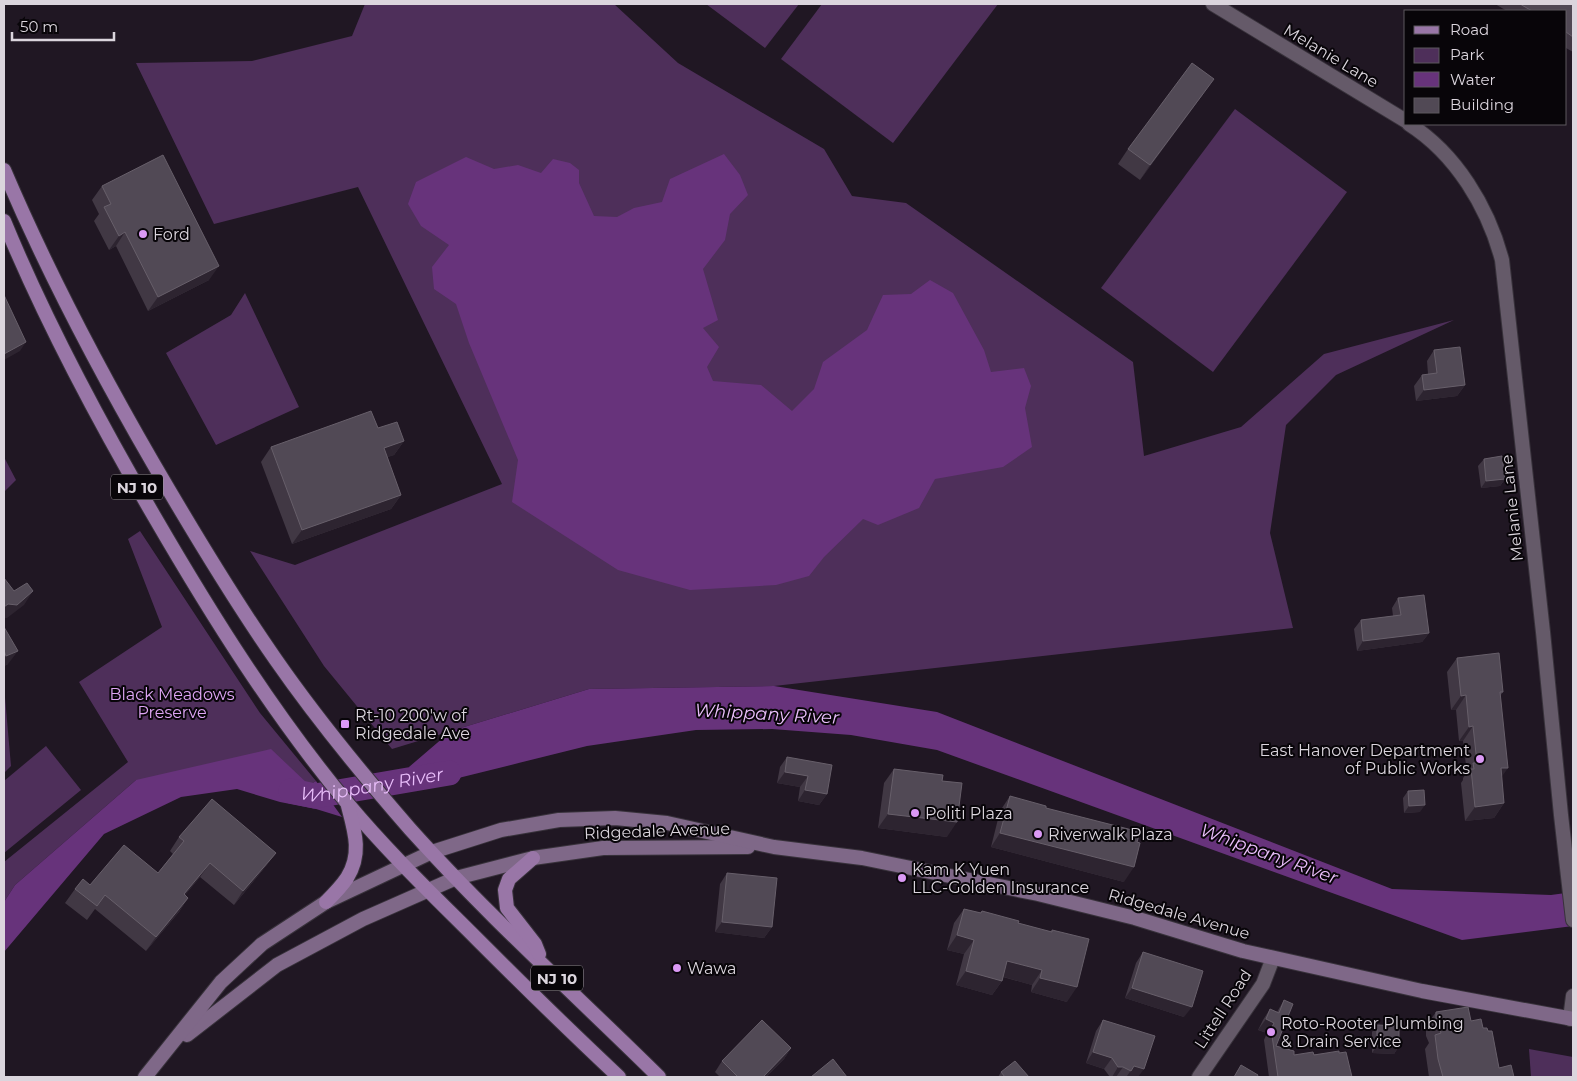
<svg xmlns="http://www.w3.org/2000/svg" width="1577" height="1081" viewBox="0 0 1577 1081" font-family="Montserrat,sans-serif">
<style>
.green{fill:#4e2f5a}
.water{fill:#67337b}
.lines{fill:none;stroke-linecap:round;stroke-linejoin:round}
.river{stroke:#67337b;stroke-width:25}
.tertiary-casing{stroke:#38323b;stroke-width:16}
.secondary-casing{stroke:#38323b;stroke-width:16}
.primary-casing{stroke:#38323b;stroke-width:16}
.tertiary{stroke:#655a69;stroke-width:14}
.secondary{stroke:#7f6888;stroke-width:14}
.primary{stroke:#9976a7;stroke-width:14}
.wall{fill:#413844}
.shaded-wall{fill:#2d2430}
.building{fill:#514955;stroke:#675f6a}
.poi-dot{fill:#db99f5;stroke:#080509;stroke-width:2}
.labels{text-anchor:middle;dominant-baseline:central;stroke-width:4;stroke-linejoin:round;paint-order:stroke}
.shield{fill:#080509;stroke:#9c979d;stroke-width:1}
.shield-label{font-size:15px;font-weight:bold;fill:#dbd5dd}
.street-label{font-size:16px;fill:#dbd5dd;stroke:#080509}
.poi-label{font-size:16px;fill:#dbd5dd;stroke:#080509;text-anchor:start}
.park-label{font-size:16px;fill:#dea5f4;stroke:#080509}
.water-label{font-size:18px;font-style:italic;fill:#e9befa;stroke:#080509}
</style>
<rect width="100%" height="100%" fill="#201723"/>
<g class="green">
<polygon points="365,4 614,4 678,63 824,149 852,196 906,203 1133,362 1144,456 1241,427 1324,354 1454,320 1336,375 1286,425 1270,533 1293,628 774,686 589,689 392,749 324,666 250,551 295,565 502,484 358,187 214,224 136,63 252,61 352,36"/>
<polygon points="706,4 799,4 765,48"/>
<polygon points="822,4 998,4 893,143 781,59"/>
<polygon points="1235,109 1347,192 1213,372 1101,288"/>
<polygon points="245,293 299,407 216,445 166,353 231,315"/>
<polygon points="4,457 16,480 4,492"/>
<polygon points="140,531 260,713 316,781 309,785 136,780 15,885 4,902 4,862 128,762 79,682 162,627 128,539"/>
<polygon points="4,686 11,766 4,773"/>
<polygon points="46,746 81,790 4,853 4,781"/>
<polygon points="1529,1049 1573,1057 1573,1077 1531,1077"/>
</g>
<g class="water">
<polygon points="724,154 740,175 748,195 730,214 725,240 703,269 718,320 703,328 719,347 707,367 713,381 761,385 792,411 814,389 823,362 867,330 883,295 911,294 930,280 953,293 984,350 991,372 1024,368 1031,386 1025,408 1032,447 1003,467 935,479 919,508 878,525 863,519 824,557 809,576 776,585 690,590 618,570 512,502 518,460 469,343 456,304 434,289 432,267 449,245 421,226 408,204 416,182 466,157 494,169 518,165 541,173 553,159 570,163 579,170 579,183 594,216 617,217 634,208 662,202 670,179"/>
<polygon points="774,686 937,712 1392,889 1551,895 1573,892 1573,926 1462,940 937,750 851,735 772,729 696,730 587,746 422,787 409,767 451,731 589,689"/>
<polygon points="271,749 309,785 316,781 342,817 316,809 280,802 237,789 181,797 104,834 4,952 4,902 15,885 136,780"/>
</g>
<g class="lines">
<path class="river" id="s1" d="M 291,791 L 315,796 L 449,773"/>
<g class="tertiary-casing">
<g id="tertiary">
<polyline points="1213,4 1406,121"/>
<path d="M 1409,124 C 1456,154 1488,207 1502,260 L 1543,632 L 1561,815 L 1573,920"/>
<polyline points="1570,1019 1573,996"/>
<polyline points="1199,1077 1263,984 1273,958"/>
</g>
</g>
<g class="secondary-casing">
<g id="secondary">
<polyline points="187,1035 277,965 363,919 456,878 533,858 603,848 748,847"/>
<polyline points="145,1077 221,982 262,944 326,902 432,852 501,830 559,820 615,818 667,823 774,847 862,858 1038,894 1135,918 1243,951 1422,991 1573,1019"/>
</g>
</g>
<g class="primary-casing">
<g id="primary">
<path d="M 4,170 C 47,271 98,368 153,463 C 192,530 232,597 276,660 C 317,719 363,775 410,829 C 488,916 576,995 659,1077"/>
<path d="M 4,221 C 46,323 98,420 154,516 C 212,616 274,715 348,804 C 388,852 433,895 477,939 C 524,986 571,1032 619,1077"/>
<polyline points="533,858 509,879 505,890 507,908 535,944 539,954"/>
<path d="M 326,902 C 333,895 341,887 347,878 C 362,854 355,832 348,806"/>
</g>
</g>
<use href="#tertiary" class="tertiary"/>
<use href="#secondary" class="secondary"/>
<use href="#primary" class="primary"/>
</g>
<g class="wall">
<polygon points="1495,4 1573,4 1573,52 1566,48 1566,11 1507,11"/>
<polygon points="1204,93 1140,180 1118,164 1128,149"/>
<polygon points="102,186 209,280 148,311 116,246 109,250 94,221 99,214 92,200"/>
<polygon points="1434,350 1465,385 1457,396 1416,401 1414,386 1422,375 1428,374 1427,361"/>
<polygon points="378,428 404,441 394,455 387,457 401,495 391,509 292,544 261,462 271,447"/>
<polygon points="1484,459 1505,479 1500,486 1481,488 1478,466"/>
<polygon points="1398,598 1429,633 1422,642 1357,651 1354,629 1361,620 1393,616 1392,608"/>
<polygon points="4,627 8,664 4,666"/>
<polygon points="1457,658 1503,692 1500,696 1501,777 1504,803 1494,818 1465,821 1461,783 1463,780 1463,778 1467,773 1463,741 1459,741 1456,710 1451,710 1447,672"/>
<polygon points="787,757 827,794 819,805 798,801 800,787 777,783 780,767"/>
<polygon points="894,769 942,781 947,837 878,828 884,783"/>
<polygon points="1408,791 1420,812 1404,813 1403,798"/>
<polygon points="1010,796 1046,808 1124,882 991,847 1000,811"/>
<polygon points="179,837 276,853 266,866 234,905 200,877 185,895 188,898 179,912 146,951 95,909 87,920 65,903 75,889 90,885 158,873 173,854 170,851"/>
<polygon points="727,873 772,927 764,938 715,932 720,884"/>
<polygon points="964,909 980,913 982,911 1018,923 1051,932 1052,930 1067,1002 1031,992 1032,985 1003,977 1002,981 992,995 956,985 964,954 947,950 954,923"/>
<polygon points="1143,952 1184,1017 1125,998 1136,963"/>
<polygon points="1284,1000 1276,1046 1294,1055 1339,1053 1352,1077 1269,1077 1264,1040 1267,1033 1258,1030 1263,1020 1270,1009 1277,1012"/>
<polygon points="1436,1012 1471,1021 1483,1028 1499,1068 1514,1077 1429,1077 1425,1049 1429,1043 1426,1036 1426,1026"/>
<polygon points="1103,1020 1138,1077 1127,1076 1127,1077 1110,1077 1104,1069 1086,1063 1096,1031"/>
<polygon points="1377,1025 1399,1046 1394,1054 1372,1053 1372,1032"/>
<polygon points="791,1048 784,1059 766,1077 720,1077 715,1072 722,1061"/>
<polygon points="1001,1072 1029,1077 998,1077"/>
</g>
<g class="shaded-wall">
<polygon points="1214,79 1204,93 1140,180 1150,165"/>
<polygon points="125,232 116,246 109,250 119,236"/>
<polygon points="219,266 209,280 148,311 158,297"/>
<polygon points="26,342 20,351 4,360 4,354"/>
<polygon points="1465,385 1457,396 1416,401 1424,390"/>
<polygon points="404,441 394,455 374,462 384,448"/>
<polygon points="1505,479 1500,486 1481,488 1486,481"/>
<polygon points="401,495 391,509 292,544 302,530"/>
<polygon points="33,591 24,605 7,618 4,618 4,607 8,604"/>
<polygon points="1429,633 1422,642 1357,651 1363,641"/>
<polygon points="18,651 8,664 4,666 4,659 6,656"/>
<polygon points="1466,695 1456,710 1451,710 1461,696"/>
<polygon points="1473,726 1463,741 1459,741 1469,727"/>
<polygon points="1501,768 1508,768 1498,782"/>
<polygon points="785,772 808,776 800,787 777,783"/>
<polygon points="805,790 827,794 819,805 798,801"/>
<polygon points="1504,803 1494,818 1465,821 1475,807"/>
<polygon points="1425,805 1420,812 1404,813 1409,806"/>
<polygon points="888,814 957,822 947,837 878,828"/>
<polygon points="1000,833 1134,867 1124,882 991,847"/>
<polygon points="276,853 266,866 234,905 243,891"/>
<polygon points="210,863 200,877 174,908 184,894"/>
<polygon points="188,898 179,912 146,951 156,937"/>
<polygon points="722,922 772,927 764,938 715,932"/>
<polygon points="957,935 974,940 964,954 947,950"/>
<polygon points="1007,961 1042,970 1032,985 997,975"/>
<polygon points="966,971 1002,981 992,995 956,985"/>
<polygon points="1040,978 1077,987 1067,1002 1031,992"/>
<polygon points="1132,988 1192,1007 1184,1017 1125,998"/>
<polygon points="1266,1019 1274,1023 1267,1033 1258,1030"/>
<polygon points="1377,1046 1399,1046 1394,1054 1372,1053"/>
<polygon points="791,1048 784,1059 766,1077 763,1077"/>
<polygon points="1093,1052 1112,1058 1104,1069 1086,1063"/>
<polygon points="1134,1066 1144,1069 1138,1077 1127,1076"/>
<polygon points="1118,1067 1123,1067 1116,1077 1112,1077"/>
</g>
<g class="building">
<polygon points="1520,4 1573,4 1573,37 1566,32 1566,11 1532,11"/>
<polygon points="1192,63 1214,79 1150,165 1128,149"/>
<polygon points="163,155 219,266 158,297 125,232 119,236 104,207 111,204 102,186"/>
<polygon points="4,295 26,342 4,354"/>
<polygon points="1460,347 1465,385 1424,390 1422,375 1437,373 1434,350"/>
<polygon points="371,411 378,428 397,422 404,441 384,448 401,495 302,530 271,447"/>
<polygon points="1502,456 1505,479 1486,481 1484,459"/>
<polygon points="4,578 14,591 27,583 33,591 17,605 8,604 4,607"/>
<polygon points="1424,595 1429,633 1363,641 1361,620 1401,615 1398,598"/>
<polygon points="4,627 18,651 6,656 4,650"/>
<polygon points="1499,653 1503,692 1500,692 1508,768 1501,768 1504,803 1475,807 1471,769 1474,769 1473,763 1477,763 1473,726 1469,727 1466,695 1461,696 1457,658"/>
<polygon points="787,757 832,765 827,794 805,790 808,776 785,772"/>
<polygon points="894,769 943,775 942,781 962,783 957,822 888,814"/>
<polygon points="1424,790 1425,805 1409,806 1408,791"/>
<polygon points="1010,796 1046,806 1046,808 1140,832 1137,842 1140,843 1134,867 1000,833"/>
<polygon points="212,799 276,853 243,891 210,863 184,894 188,898 156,937 105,895 97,906 75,889 83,879 90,885 124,845 158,873 184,841 179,837"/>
<polygon points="727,873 777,878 772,927 722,922"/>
<polygon points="964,909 981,913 982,911 1019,921 1018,923 1052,932 1052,930 1089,939 1077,987 1040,978 1042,970 1007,961 1002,981 966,971 974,940 957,935"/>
<polygon points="1143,952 1203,971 1192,1007 1132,988"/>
<polygon points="1284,1000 1293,1004 1276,1046 1294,1051 1294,1055 1313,1052 1314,1055 1339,1051 1339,1053 1346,1052 1352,1077 1278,1077 1271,1029 1274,1023 1266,1019 1270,1009 1279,1013"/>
<polygon points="1468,1007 1471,1021 1481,1019 1483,1028 1487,1028 1488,1031 1492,1031 1499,1068 1511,1065 1514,1077 1443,1077 1438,1059 1435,1035 1441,1033 1436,1021 1436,1012"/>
<polygon points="762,1020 791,1048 763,1077 738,1077 722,1061"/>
<polygon points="1103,1020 1155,1036 1144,1069 1134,1066 1131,1071 1123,1067 1118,1067 1112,1058 1093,1052"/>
<polygon points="1377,1025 1399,1026 1399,1046 1377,1046"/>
<polygon points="833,1059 847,1077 811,1077"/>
<polygon points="1015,1061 1029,1077 1005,1077 1001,1072"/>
<polygon points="1241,1065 1258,1075 1257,1077 1234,1077"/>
</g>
<g class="poi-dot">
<circle cx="143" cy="234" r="5"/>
<rect x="340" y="719" width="10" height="10" rx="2.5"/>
<circle cx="1480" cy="759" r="5"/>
<circle cx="915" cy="813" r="5"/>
<circle cx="1038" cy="834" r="5"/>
<circle cx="902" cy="878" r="5"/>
<circle cx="677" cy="968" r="5"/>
<circle cx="1271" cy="1032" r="5"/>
</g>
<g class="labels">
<g class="shield">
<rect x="111" y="474.5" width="52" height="25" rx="4"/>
<rect x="531" y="965.5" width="52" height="25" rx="4"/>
</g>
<g class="shield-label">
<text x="137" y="487">NJ 10</text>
<text x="557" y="978">NJ 10</text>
</g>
<g class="street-label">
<text transform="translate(1331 56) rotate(31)">Melanie Lane</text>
<text transform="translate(1512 508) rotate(-96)">Melanie Lane</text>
<text transform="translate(657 831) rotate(-2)">Ridgedale Avenue</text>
<text transform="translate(1179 914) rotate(16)">Ridgedale Avenue</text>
<text transform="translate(1223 1009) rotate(-57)">Littell Road</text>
</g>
<g class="poi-label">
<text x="153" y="234">Ford</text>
<text x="355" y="715">Rt-10 200'w of<tspan x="355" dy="18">Ridgedale Ave</tspan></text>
<text x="1470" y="750" text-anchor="end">East Hanover Department<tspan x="1470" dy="18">of Public Works</tspan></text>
<text x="925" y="813">Politi Plaza</text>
<text x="1048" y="834">Riverwalk Plaza</text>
<text x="912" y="869">Kam K Yuen<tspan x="912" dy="18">LLC-Golden Insurance</tspan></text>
<text x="687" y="968">Wawa</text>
<text x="1281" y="1023">Roto-Rooter Plumbing<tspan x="1281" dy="18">&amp; Drain Service</tspan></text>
</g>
<g class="park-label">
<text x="172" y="694">Black Meadows<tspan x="172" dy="18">Preserve</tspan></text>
</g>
<g class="water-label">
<text transform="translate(767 714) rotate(3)">Whippany River</text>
<text stroke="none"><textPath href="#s1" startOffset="82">Whippany River</textPath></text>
<text transform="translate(1269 854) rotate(20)">Whippany River</text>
</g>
</g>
<rect width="1577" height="1081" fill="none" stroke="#dbd5dd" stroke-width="10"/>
<rect x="1404" y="10" width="162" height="115" fill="#080509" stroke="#5c585e"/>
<rect x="1414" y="26" width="25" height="8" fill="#9976a7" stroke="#5c585e"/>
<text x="1450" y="35" font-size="15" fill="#dbd5dd">Road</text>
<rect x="1414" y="48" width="25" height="15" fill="#4e2f5a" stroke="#5c585e"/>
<text x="1450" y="60" font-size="15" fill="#dbd5dd">Park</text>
<rect x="1414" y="72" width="25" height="15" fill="#67337b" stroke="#5c585e"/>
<text x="1450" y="85" font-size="15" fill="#dbd5dd">Water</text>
<rect x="1414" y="98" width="25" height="15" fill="#514955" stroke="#5c585e"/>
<text x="1450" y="110" font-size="15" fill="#dbd5dd">Building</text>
<path d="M12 32v8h102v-8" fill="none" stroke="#dbd5dd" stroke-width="2.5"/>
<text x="20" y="32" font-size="15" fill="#dbd5dd" stroke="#080509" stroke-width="4" paint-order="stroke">50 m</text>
</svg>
